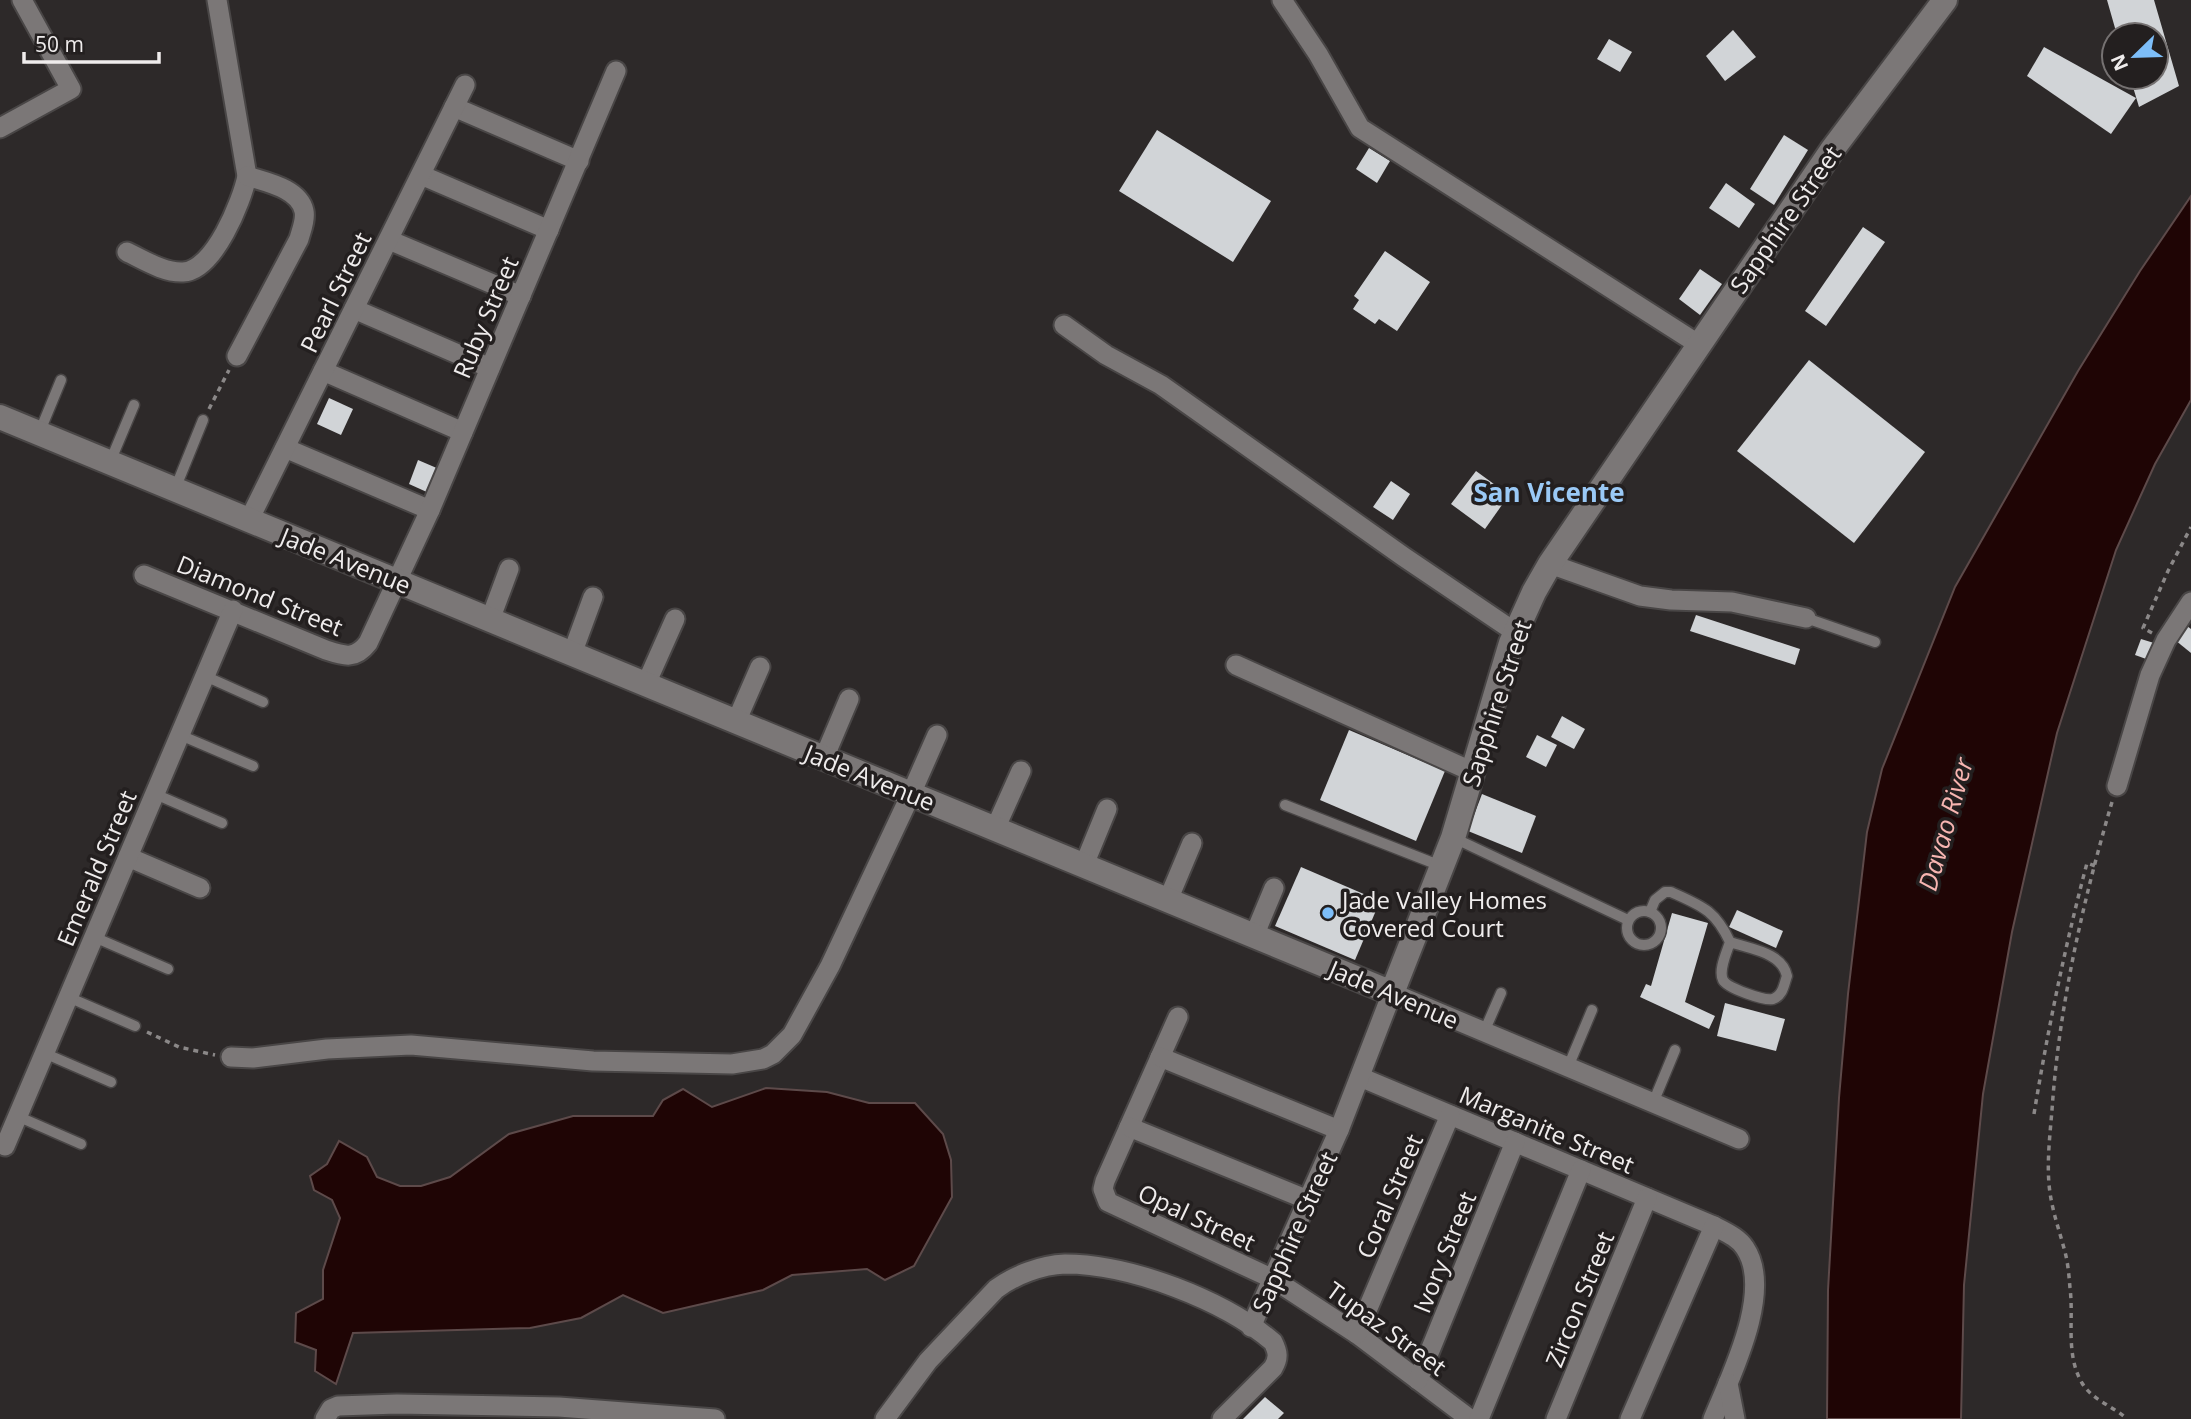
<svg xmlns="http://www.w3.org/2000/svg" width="2191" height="1419" viewBox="0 0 2191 1419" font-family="'Open Sans',sans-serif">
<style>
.water{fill:#1f0505;stroke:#5d4a4a;stroke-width:2}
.building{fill:#d1d4d7}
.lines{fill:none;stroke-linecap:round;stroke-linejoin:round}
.service-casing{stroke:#494646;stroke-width:13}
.minor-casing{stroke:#494646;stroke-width:23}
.tertiary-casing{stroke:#494646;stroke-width:28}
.path{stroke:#8b8888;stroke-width:3.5;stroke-dasharray:5 5;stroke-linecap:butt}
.service{stroke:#7b7777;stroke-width:10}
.minor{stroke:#7b7777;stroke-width:19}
.tertiary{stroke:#7b7777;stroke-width:24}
.poi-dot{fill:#7dbef9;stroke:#231f1f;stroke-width:2.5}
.labels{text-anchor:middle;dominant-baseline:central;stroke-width:7;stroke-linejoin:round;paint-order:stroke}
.street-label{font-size:24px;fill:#efecec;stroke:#231f1f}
.poi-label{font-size:24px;fill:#efecec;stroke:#231f1f;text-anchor:start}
.neighbourhood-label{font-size:26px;font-weight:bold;fill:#9ac9f6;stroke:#231f1f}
.water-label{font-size:26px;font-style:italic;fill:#f7b5b1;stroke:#231f1f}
</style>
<rect width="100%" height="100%" fill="#2d2929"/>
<g class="water">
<polygon points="2191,196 2191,400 2155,464 2116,550 2057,733 2012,932 1983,1094 1964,1285 1961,1419 1827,1419 1828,1290 1839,1098 1848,994 1867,832 1882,769 1955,587 2078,371 2140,271"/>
<polygon points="766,1088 827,1092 869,1103 915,1103 943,1134 951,1160 952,1197 914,1266 885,1280 867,1269 792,1275 763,1290 663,1313 623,1295 581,1318 530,1328 353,1333 336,1384 315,1371 316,1350 295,1342 296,1313 323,1299 323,1270 340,1218 332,1200 314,1190 310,1176 327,1164 339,1141 367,1157 377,1177 400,1186 421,1186 450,1177 509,1134 573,1116 653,1116 663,1100 683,1089 712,1107"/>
</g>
<g class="building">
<polygon points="2107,0 2154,0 2179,86 2139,107 2130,77 2156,77 2156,35 2117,35"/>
<polygon points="1733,30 1756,57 1725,81 1706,56"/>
<polygon points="1609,39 1632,52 1620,72 1597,59"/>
<polygon points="2044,47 2136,98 2111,134 2027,76"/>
<polygon points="1157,130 1271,201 1233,262 1119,191"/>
<polygon points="1784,135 1808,150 1774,205 1750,189"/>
<polygon points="1369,148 1390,161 1377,183 1356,169"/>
<polygon points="1726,183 1755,204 1739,228 1709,208"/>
<polygon points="1863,227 1885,242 1826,326 1805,311"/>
<polygon points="1385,251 1430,282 1397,331 1379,319 1375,324 1353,309 1359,300 1354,296"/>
<polygon points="1700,269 1722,284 1700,315 1679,299"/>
<polygon points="1809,360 1925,452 1854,543 1737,451"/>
<polygon points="329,398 353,409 341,435 317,424"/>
<polygon points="418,460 439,469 429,493 409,484"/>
<polygon points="1476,471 1509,495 1485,529 1451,504"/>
<polygon points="1391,481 1410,494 1393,520 1373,507"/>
<polygon points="1696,615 1800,649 1795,665 1690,631"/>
<polygon points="2187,626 2191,629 2191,653 2175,640"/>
<polygon points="2141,639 2154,643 2149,660 2135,655"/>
<polygon points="1562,716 1585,729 1574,749 1551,737"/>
<polygon points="1349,730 1445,771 1416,841 1320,800"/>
<polygon points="1537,735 1557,745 1546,767 1526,757"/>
<polygon points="1482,794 1536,816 1522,853 1468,831"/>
<polygon points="1301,867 1380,901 1355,960 1275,926"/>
<polygon points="1737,910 1783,931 1776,948 1729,927"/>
<polygon points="1672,913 1708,923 1685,1002 1715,1016 1709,1029 1640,997 1646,984 1651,986"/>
<polygon points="1725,1003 1785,1019 1776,1051 1717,1036"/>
<polygon points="1265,1397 1284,1413 1278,1419 1243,1419"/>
</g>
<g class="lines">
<g class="service-casing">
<g id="service">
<polyline points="40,431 61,380"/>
<polyline points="110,462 134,405"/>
<polyline points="175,489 203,420"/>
<polyline points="1806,618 1875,642"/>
<polyline points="205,676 263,702"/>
<polyline points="180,735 253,766"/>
<polyline points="155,794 222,823"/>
<polyline points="1285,805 1441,866"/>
<polyline points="1454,838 1628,920"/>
<circle cx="1644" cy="928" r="17"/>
<path d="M 1650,912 L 1655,900 L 1665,892 L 1671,892 C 1702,906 1715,910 1730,942 C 1727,952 1718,970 1723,980 C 1727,988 1764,1001 1773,999 C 1783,996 1784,984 1787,976 C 1782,952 1750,949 1730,942"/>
<polyline points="94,937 168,969"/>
<polyline points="68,997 135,1026"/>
<polyline points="1484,1032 1501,993"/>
<polyline points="44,1053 111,1082"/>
<polyline points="1568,1067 1592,1010"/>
<polyline points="1653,1103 1675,1050"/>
<polyline points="17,1116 81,1144"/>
</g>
</g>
<g class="minor-casing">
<g id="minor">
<polyline points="1282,0 1318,54 1360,128 1698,344"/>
<polyline points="454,107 579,161"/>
<polyline points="0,128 71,89 22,0"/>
<polyline points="421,175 549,230"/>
<polyline points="389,240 521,296"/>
<path d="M 127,252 C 144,260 164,273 183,272 C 214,271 242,201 247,176 L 217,0"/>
<polyline points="354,309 490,368"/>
<polyline points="1064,325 1106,355 1161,385 1404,557 1515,632"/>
<path d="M 237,356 L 299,239 C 301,231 306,220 304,211 C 299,188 265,182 247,176"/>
<polyline points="323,371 463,432"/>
<polyline points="285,448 430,510"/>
<polyline points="249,520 465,85"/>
<polyline points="1550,564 1640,596 1671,600 1732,602 1806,618"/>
<path d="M 144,575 L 326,650 C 344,656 355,660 368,643 L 430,510 L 616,71"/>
<polyline points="490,620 509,569"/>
<polyline points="572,654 593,597"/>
<polyline points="1236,665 1473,772"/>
<polyline points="646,684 675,619"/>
<polyline points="736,722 760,667"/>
<polyline points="824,758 849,699"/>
<polyline points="2117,786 2150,675 2166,640 2191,602"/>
<polyline points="995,829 1021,771"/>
<polyline points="128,857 200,888"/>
<polyline points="1084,865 1107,809"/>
<polyline points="1168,900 1192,843"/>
<polyline points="1254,936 1274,888"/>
<polyline points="1178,1017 1105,1181 1103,1189 1108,1202 1273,1279 1357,1334 1470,1419"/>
<polyline points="231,1057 253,1058 327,1049 411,1045 593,1061 732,1064 763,1059 773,1054 792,1035 830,966 911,794 937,735"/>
<polyline points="1160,1057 1339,1130"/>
<path d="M 1360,1077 L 1714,1226 C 1725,1232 1738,1237 1745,1248 C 1774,1291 1730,1377 1713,1419"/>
<polyline points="1129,1127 1308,1200"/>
<polyline points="5,1146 233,610"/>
<polyline points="1251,1327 1339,1130 1392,993 1739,1139"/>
<polyline points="1357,1334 1450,1115"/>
<polyline points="1418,1380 1515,1142"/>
<polyline points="1728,1383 1735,1419"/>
<polyline points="325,1419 331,1409 338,1406 397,1404 559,1407 715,1419"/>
<path d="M 885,1419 L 928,1361 L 996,1289 C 1015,1275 1041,1265 1065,1264 C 1130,1264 1224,1300 1273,1342 C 1278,1352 1279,1358 1273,1368 L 1222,1419"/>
<polyline points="1479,1419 1581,1170"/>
<polyline points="1556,1419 1647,1198"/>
<polyline points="1630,1419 1714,1226"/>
</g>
</g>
<g class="tertiary-casing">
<polyline id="tertiary" points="0,417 1392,993 1453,838 1511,643 1534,592 1550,564 1832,150 1945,0"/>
</g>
<g class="path">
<polyline points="209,409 229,370"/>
<polyline points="2152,633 2143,628 2168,571 2191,527"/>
<path d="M 2112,802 C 2083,901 2059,1006 2052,1110 C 2050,1134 2047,1160 2049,1184 C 2051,1208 2059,1229 2065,1252 C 2068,1263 2069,1276 2070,1288 C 2074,1319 2065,1354 2082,1383 C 2092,1400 2113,1406 2127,1419"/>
<polyline points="147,1032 179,1047 215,1055"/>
<path d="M 2034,1114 C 2048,1029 2065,946 2087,863 L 2095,866"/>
</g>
<use href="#service" class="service"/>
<use href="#minor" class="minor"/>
<use href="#tertiary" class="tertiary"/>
</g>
<circle class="poi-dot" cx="1328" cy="913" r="7"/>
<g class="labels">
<g class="street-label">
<text transform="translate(1785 219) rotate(-55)">Sapphire Street</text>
<text transform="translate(335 292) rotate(-64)">Pearl Street</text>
<text transform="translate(485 317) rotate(-67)">Ruby Street</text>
<text transform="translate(346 560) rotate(22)">Jade Avenue</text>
<text transform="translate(260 595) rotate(22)">Diamond Street</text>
<text transform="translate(1496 703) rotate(-72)">Sapphire Street</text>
<text transform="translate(870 777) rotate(22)">Jade Avenue</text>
<text transform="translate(96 868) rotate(-67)">Emerald Street</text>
<text transform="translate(1394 994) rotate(23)">Jade Avenue</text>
<text transform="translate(1547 1129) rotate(23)">Marganite Street</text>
<text transform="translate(1389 1196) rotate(-67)">Coral Street</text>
<text transform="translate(1197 1217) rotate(25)">Opal Street</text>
<text transform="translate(1294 1232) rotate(-66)">Sapphire Street</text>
<text transform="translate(1444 1252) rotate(-68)">Ivory Street</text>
<text transform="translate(1579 1299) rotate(-68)">Zircon Street</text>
<text transform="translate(1387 1328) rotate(36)">Tupaz Street</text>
</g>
<g class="poi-label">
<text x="1342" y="899">Jade Valley Homes<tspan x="1342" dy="28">Covered Court</tspan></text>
</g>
<g class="neighbourhood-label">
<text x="1549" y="492">San Vicente</text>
</g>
<g class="water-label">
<text transform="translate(1945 824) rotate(-74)">Davao River</text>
</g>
</g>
<g transform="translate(2135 56) rotate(247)"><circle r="33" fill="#231f1f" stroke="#757171" stroke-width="2"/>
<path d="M0-5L12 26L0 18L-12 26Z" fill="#7dbef9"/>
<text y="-10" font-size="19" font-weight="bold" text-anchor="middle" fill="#efecec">N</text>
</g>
<path d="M24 52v10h135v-10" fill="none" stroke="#efecec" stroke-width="3.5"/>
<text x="35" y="52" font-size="21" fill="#efecec" stroke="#231f1f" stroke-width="5" paint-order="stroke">50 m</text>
</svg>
